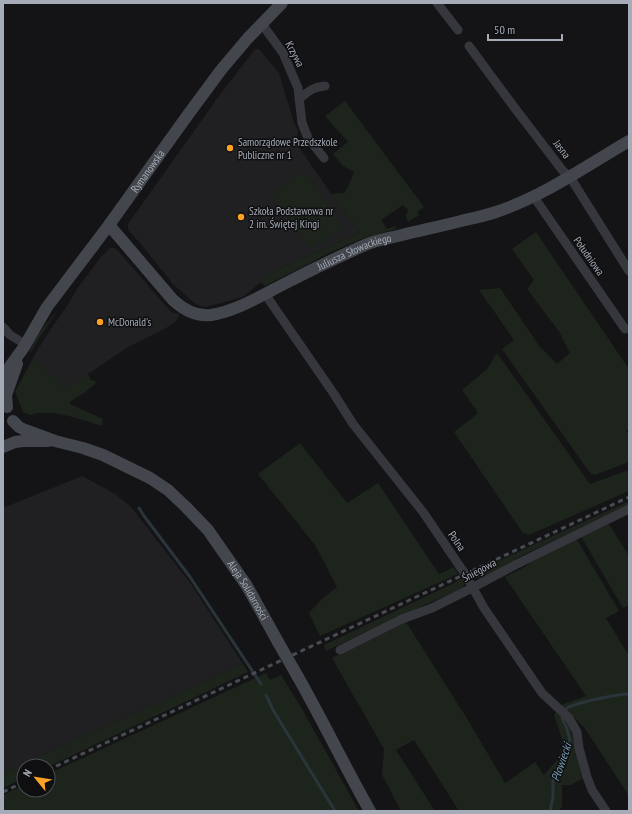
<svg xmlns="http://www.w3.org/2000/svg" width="632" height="814" viewBox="0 0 632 814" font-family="'PT Sans Narrow',sans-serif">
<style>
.built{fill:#202023}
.green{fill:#1c241c}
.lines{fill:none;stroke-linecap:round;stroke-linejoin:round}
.stream{stroke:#2a353b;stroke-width:3}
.street{stroke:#35373c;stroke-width:9}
.secondary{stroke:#43464c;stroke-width:12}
.rail{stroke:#484b51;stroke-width:3;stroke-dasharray:5 4;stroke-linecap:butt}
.secondary-bridge{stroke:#43464c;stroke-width:12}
.poi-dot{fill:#fea125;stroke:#0f0f11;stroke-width:1.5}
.labels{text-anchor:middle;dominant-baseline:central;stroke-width:3;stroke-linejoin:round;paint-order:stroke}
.street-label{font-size:11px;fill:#a5acb7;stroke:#0f0f11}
.poi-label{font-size:11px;fill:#a5acb7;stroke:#0f0f11;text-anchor:start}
.water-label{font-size:12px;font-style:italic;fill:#799fb5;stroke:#0f0f11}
</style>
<rect width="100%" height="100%" fill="#141416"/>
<g class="built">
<polygon points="255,49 259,49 279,73 294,123 298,130 296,143 334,198 360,232 276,270 243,297 206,307 200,306 193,302 173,284 141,244 128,230 128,224 216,100"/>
<polygon points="110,248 115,248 120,253 171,312 179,314 179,316 176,321 166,328 128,347 66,389 33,358 46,336 67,306 77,289 100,258"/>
<polygon points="82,476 115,494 131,507 191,584 243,664 3,773 3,508"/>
</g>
<g class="green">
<polygon points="345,101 424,207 417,212 419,215 408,222 406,216 408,210 403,205 381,220 387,229 395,226 396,229 364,238 331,252 265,286 261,282 276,270 360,232 331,194 344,193 348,187 354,172 343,166 333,154 348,142 325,116"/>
<polygon points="304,171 343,227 311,250 272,194"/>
<polygon points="536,232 629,369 629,429 626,431 629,435 629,462 595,475 590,473 502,349 514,340 479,290 500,288 540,347 557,364 570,353 560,333 527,289 534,280 512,249"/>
<path d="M 58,310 L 42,334 L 41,335 L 31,352 L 30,352 L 30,351 C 38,333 45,325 58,310 Z"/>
<polygon points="497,353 590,484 629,470 629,491 529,535 523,533 454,432 478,413 462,390 487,369"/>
<path d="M 33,358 L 66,388 L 88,374 L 91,380 L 97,382 L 84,393 L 71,401 L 70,404 L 103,419 L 102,426 C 81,420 52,408 30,415 L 23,412 L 15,392 Z"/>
<polygon points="300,443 347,503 378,483 439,574 454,567 458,574 320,636 309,613 322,599 337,587 315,545 258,474"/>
<polygon points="629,501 629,505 523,555 482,578 474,578 470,574"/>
<polygon points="609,524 629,556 629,605 623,608 583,540 582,536"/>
<polygon points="574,539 578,541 619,611 606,618 629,656 629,796 584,727 561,705 586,696 505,577 525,567 536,558"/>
<path d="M 462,578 L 465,583 L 462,589 C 416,608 371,629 326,651 L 324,645 L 454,583 Z"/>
<polygon points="406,622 468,720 505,783 535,762 544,775 560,757 562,739 554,715 556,712 569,723 575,745 582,779 571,785 562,785 562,806 559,811 459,811 414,740 396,750 435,811 401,811 382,775 384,749 332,658"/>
<polygon points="243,664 248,672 48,767 24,766 24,778 3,788 3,773"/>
<polygon points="266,673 270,680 281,675 302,709 359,811 5,811 3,808 3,795 24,785 24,790 48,790 48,774"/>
</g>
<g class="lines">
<g class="stream">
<polyline points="139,508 144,516 190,577 261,684"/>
<polyline points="266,695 273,710 335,811"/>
<path d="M 550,811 L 553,797 L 553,781 L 556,771 L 562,760 L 570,740 L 567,729 L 562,718 C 563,716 564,711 566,709 C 572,703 619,694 629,694"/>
</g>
<g class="street">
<polyline points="437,3 458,30"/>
<polyline points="262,24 283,53 298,88 302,123 308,138 324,158"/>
<polyline points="469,46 514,107 563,171 570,177 629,271"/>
<path d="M 299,99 C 309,91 313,87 325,86"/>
<polyline points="534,197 625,329"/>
<polyline points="265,294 334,394 353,424 423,512 465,574 484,608 542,693 569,718 577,732 579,748 587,777 592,790 606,811"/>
<polyline points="3,327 10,335 25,344"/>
<polyline points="340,650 402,619 432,608 472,588 515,565 629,509"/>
</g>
<g class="secondary">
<path id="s1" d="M 109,225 L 173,300 C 184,310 196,317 211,315 C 237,311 262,295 286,283 C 311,270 338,257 365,245 C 376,240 390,238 402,235 C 422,230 442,226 461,221 C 473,218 485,216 496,212 C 544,196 586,166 629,141"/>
<path id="s2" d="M 3,376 L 24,347 L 47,307 L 109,225 L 187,116 L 221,70 L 248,38 L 282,3"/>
<polyline points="7,407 6,395 17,364"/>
<path id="s3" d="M 13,421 L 19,427 L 25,430 L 55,441 L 83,448 L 103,455 L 150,478 L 168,490 L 186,507 L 208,530 L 247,586 L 278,642"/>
<polyline points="3,447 15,442 23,441 48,441"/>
<path d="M 298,677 C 323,721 345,767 370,811"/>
</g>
<g class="rail">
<polyline points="48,770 629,497"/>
<polyline points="3,792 24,782"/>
</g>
<polyline class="secondary-bridge" points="278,642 298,677"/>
</g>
<g class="poi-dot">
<circle cx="230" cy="148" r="4"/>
<circle cx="241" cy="217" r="4"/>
<circle cx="100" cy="322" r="4"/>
</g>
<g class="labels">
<g class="street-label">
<text transform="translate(295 54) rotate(62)">Krzywa</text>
<text transform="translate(562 149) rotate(53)">Jasna</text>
<text stroke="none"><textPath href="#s2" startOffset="251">Rymanowska</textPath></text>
<text stroke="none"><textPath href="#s1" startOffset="298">Juliusza Słowackiego</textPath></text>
<text transform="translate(589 256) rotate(55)">Południowa</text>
<text transform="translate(457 541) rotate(56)">Polna</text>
<text transform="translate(479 570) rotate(-28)">Śniegowa</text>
<text stroke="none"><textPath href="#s3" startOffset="300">Aleja Solidarności</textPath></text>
</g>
<g class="poi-label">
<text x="238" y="142">Samorządowe Przedszkole<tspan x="238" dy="13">Publiczne nr 1</tspan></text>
<text x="249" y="211">Szkoła Podstawowa nr<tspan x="249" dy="13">2 im. Świętej Kingi</tspan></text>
<text x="108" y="322">McDonald's</text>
</g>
<g class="water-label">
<text transform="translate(561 762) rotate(-71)">Płowiecki</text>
</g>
</g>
<rect width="632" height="814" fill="none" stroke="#a5acb7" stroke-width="8"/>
<g transform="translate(36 778) rotate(300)"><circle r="19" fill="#0f0f11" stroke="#4b4e53"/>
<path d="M0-3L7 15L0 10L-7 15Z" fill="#fea125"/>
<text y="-6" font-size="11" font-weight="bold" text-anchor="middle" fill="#a5acb7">N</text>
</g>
<path d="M488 34v6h74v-6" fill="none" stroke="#a5acb7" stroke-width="2"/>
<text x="494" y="34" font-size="12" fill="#a5acb7" stroke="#0f0f11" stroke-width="3" paint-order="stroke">50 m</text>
</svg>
